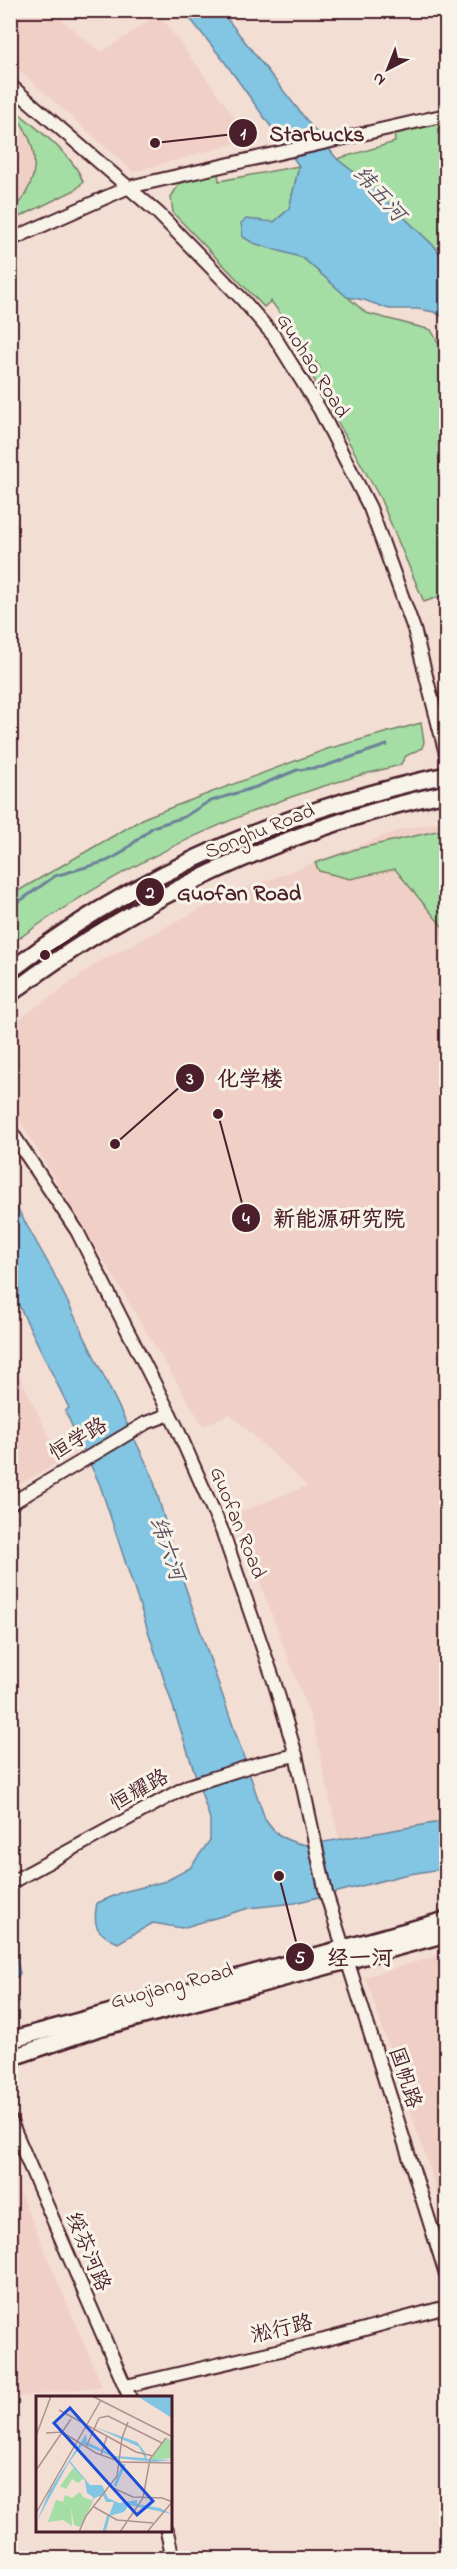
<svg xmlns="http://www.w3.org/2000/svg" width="457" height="2569" viewBox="0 0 457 2569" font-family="'Indie Flower','LXGW WenKai TC',sans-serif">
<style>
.built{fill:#f0d0c6}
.green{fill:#a4dea4;stroke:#777e68;stroke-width:1.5}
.water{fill:#82c6e3;stroke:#6c8399;stroke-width:1.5}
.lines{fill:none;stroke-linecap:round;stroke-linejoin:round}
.stream{stroke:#6c8399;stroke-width:3}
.minor-casing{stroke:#4a1f2b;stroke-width:16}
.major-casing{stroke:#4a1f2b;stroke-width:20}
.minor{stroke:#f7f3e8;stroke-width:12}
.major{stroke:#f7f3e8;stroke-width:15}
.labels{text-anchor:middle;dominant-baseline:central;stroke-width:6;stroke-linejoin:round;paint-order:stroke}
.street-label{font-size:21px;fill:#4a1f2b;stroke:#f7f3e8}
.water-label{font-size:22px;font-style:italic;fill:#5b5162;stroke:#f7f3e8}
.inset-river{fill:none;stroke:#82c6e3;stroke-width:3}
.inset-road{fill:none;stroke:#af9290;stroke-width:1.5}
.view{fill:#1d4ed8;fill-opacity:0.15;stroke:#1d4ed8;stroke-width:3}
.inset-edge{fill:none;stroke:#4a1f2b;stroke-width:3}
.leader{fill:none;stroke:#4a1f2b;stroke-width:2}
.callout-dot{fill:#4a1f2b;stroke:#f7f3e8;stroke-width:2}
.mark-label{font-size:18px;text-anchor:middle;font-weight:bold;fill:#fff}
.callout-label{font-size:22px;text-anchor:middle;font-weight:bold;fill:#4a1f2b;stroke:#f7f3e8;stroke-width:6;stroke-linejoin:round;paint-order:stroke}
</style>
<rect width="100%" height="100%" fill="#f3ded4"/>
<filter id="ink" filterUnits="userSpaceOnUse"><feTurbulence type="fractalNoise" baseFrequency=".0167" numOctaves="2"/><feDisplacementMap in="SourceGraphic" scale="12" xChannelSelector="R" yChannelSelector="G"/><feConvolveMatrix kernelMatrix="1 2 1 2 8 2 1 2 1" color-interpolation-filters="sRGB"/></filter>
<g filter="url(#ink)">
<g class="built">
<polygon points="11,10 53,11 79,35 102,52 159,14 251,139 133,172 11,63"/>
<polygon points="10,106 64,152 78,169 83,179 82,186 78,190 11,222"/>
<polygon points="446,822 446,1830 340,1845 313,1724 234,1514 307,1486 230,1414 203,1426 11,1106 11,1025 99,962 223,897 402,829"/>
<polygon points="10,1356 61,1461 11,1489 10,1489"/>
<polygon points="446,1953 446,2227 428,2164 365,1977"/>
<polygon points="10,2171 11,2171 102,2386 19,2397 11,2392"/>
</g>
<g class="green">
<path d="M 11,106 C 31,125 75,155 83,182 L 75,190 L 11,221 C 10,209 20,204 26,193 C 39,171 36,147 23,126 C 19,119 13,113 11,106 Z"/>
<polygon points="446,121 446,264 436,248 369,184 337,159 395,142 394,132"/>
<polygon points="299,166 289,209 274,222 295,254 303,258 366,313 431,330 446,356 446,594 424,602 380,498 311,374 320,368 271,301 264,307 173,213 171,197 179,184 218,172 219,181"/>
<path d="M 421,723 L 424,742 L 422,748 L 406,756 L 400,765 C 260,798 127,860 11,944 L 11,895 L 146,817 L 327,749 Z"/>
<polygon points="446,829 446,931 395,869 350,879 319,871 315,863 356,849"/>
</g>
<g class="water">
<polygon points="184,11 221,11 337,159 369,184 436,248 446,264 446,318 434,312 418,309 389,309 364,300 347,297 303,258 253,243 243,237 241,223 246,219 274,222 289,209 299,166 224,61"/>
<path d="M 11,1197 L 52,1270 L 152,1475 L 175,1557 L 265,1819 C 275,1836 288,1842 307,1845 L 446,1821 L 446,1868 L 404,1875 L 295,1903 L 249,1908 L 182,1928 L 153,1923 L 118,1943 C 97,1934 92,1926 97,1903 L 123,1892 L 166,1881 L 190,1868 L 210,1840 L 210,1819 L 100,1485 L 65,1411 L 69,1408 L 11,1289 Z"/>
<polygon points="13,1948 20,1973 18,1977 11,1977 11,1949"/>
</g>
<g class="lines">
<polyline class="stream" points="10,908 55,876 107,861 120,854 153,827 184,817 208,802 256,787 297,770 322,767 387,745"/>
<g class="minor-casing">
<g id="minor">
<polyline points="10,85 158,213 242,299 274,336 320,410 370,508 414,629 446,754"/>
<polyline points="10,240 129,187 446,115"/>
<polyline points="10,1130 77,1231 176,1426 223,1533 274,1681 296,1755 326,1893 446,2274"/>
<polyline points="10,1504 146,1423 170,1414"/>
<polyline points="10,1883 188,1786 260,1763 296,1755"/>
<polyline points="10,2120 130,2398"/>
<polyline points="126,2386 324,2340 446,2307"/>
<polyline points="167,2532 173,2558"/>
</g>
</g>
<g class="major-casing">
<g id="major">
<path d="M 10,971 C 139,872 289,809 446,775"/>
<path d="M 10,994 C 137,897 291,827 446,793"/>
<polyline points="10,2040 446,1920"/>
<polyline points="10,2058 99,2028 446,1934"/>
</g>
</g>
<use href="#minor" class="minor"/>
<use href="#major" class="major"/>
</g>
</g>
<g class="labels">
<g class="street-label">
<text transform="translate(312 366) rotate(58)">Guohao Road</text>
<text transform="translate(260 832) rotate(-22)">Songhu Road</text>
<text transform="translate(79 1440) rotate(-31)">恒学路</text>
<text transform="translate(237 1523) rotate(68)">Guofan Road</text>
<text transform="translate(140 1791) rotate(-29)">恒耀路</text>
<text transform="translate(172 1987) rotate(-15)">Guojiang Road</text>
<text transform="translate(404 2078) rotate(72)">国帆路</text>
<text transform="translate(87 2252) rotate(67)">绥芬河路</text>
<text transform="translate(282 2330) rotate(-13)">淞行路</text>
</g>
<g class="water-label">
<text transform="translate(378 195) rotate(48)">纬五河</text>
<text transform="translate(166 1549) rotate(71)">纬六河</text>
</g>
</g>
<g transform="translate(36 2396)">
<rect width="136" height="136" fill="#f3ded4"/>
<path d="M 131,42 L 136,45 L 136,62 L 114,64 ZM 38,71 L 47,83 L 42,87 L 36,83 L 30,93 L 24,90 ZM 44,96 L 48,102 L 56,104 L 56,108 L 44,131 L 38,129 L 35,111 L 36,130 L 27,124 L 12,126 L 20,104 L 27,106 L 29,99 L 36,102 Z" fill="#a4dea4"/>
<path d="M 101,0 L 136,0 L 136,22 ZM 59,31 L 101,46 L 109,56 L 111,63 L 136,64 L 117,66 L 80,62 L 47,48 L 34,65 L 54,89 L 66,89 L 72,102 L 83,107 L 101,104 L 101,108 L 124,112 L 136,118 L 93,109 L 88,116 L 73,120 L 78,106 L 70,106 L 67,99 L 58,102 L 56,108 L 57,101 L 51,97 L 49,85 L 33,66 L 0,127 L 14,94 L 50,38 L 51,46 L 79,60 L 109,62 L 103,51 Z" fill="#82c6e3"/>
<path class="inset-river" d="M 79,90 L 88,68M 68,136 L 73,118"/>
<path class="inset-road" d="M 56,0 L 137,41M 23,14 L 100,56 L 117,60M 63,22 L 72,20 L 126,47M 10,37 L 26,36 L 60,57 L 85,66 L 137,67M 0,40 L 15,0M 50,51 L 63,22M 65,59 L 71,40M 1,73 L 35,23M 75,91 L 97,101 L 126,102 L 137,106M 58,111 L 81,124 L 117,127M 0,117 L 65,4M 43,136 L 50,120 L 81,80 L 86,42 L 92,26M 84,136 L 107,102 L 114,63 L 130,42M 111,136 L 136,106"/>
<path class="view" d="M 34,12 L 117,105 L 101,119 L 18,27 Z"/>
<rect width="136" height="136" class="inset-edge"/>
</g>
<path class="leader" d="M155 143L243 133M45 955L150 892M115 1144L190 1078M218 1114L246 1218M279 1876L300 1957"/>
<g class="callout-dot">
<circle cx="155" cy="143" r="6"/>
<circle cx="45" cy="955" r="6"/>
<circle cx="115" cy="1144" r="6"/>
<circle cx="218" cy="1114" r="6"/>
<circle cx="279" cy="1876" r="6"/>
<circle cx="243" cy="133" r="15"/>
<circle cx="150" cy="892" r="15"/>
<circle cx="190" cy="1078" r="15"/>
<circle cx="246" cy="1218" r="15"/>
<circle cx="300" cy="1957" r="15"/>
</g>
<g class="mark-label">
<text x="243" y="139">1</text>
<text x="150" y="898">2</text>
<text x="190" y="1084">3</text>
<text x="246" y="1224">4</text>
<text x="300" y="1963">5</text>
</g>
<g class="callout-label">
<text x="317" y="141">Starbucks</text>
<text x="239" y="900">Guofan Road</text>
<text x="250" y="1086">化学楼</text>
<text x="339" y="1226">新能源研究院</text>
<text x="360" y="1965">经一河</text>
</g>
<rect width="457" height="2569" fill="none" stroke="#f7f3e8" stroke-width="36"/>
<rect x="18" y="18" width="421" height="2533" fill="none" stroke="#4a1f2b" stroke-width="2" filter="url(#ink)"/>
<g transform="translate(388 69) rotate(222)" stroke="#f7f3e8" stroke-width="4.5" paint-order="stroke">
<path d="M0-4.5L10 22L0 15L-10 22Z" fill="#4a1f2b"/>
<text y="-9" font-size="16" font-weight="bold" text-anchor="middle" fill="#4a1f2b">N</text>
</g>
</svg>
